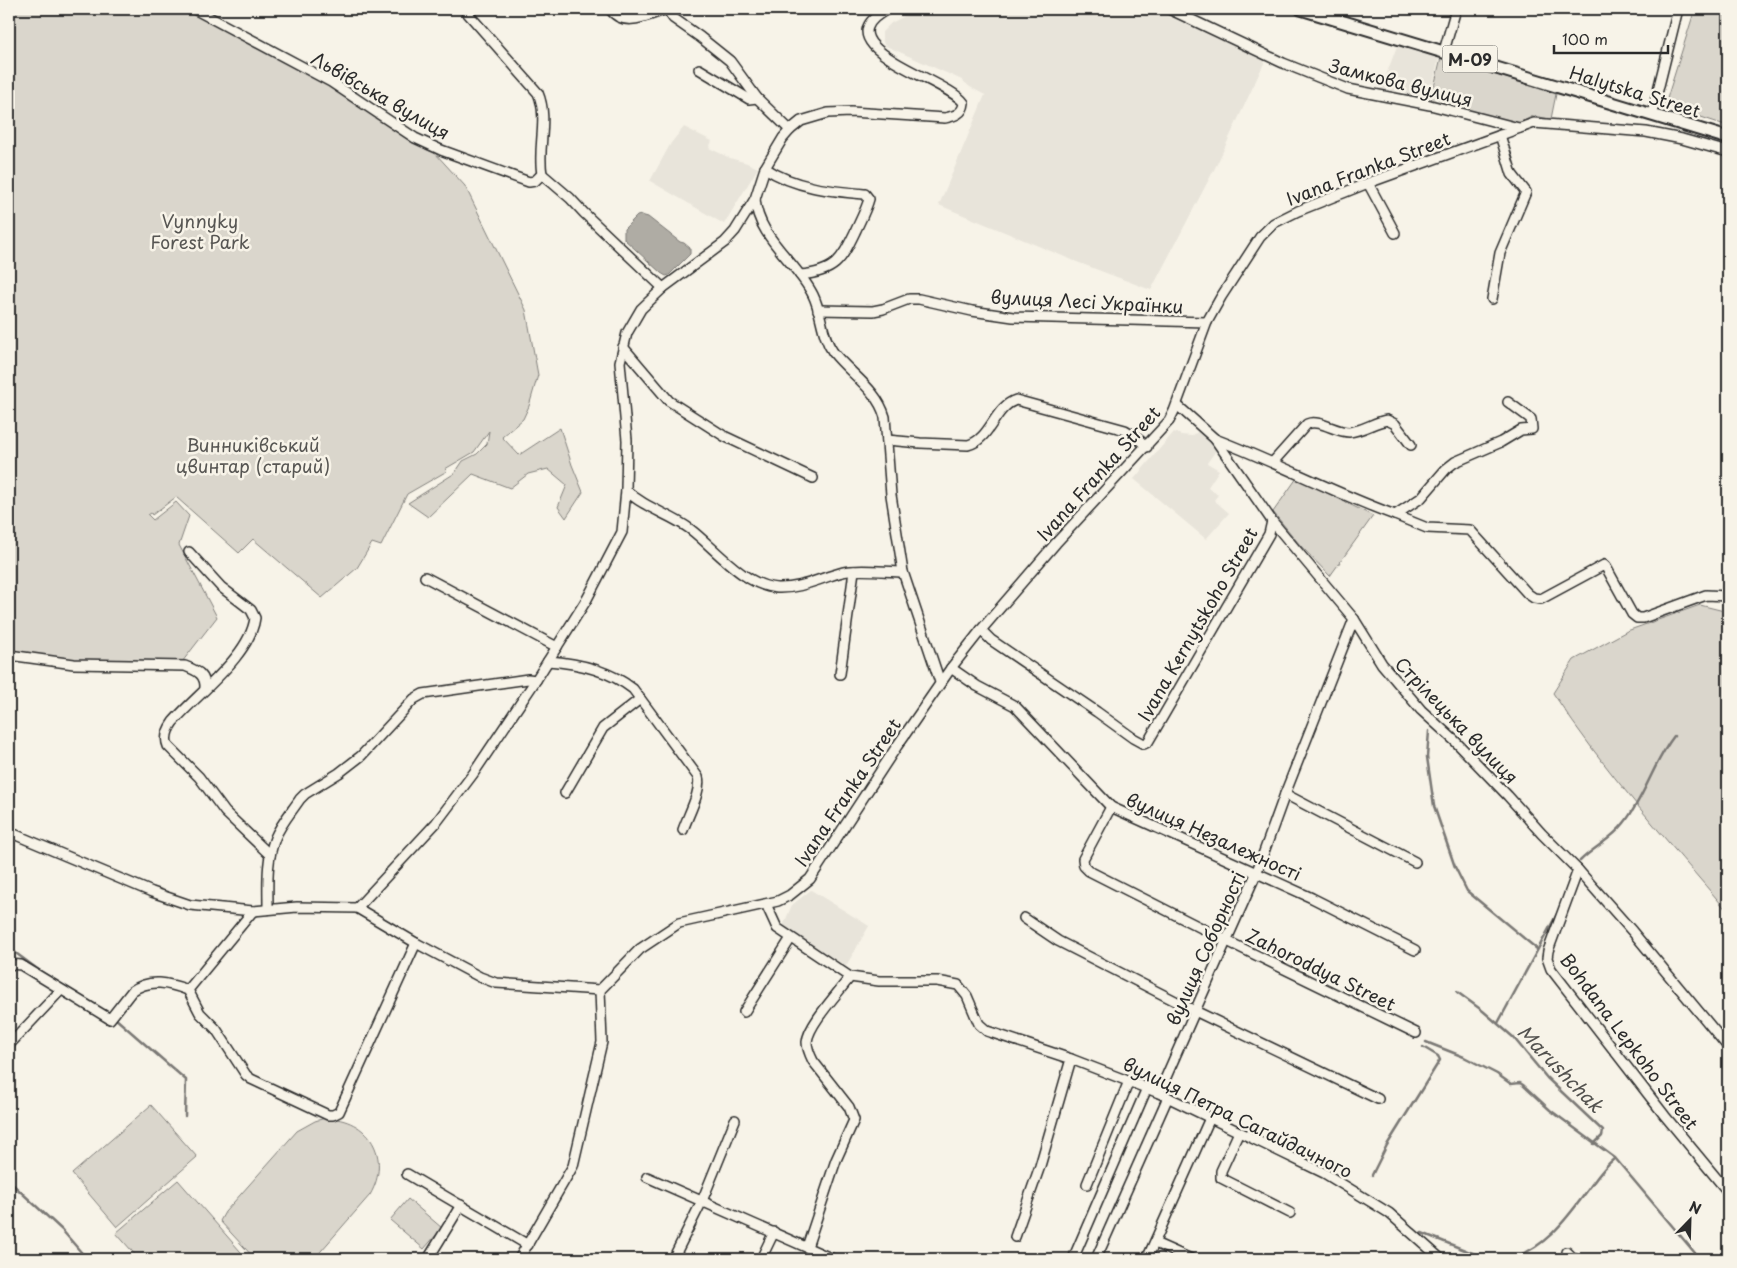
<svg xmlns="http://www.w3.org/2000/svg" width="1737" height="1268" viewBox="0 0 1737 1268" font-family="'Playpen Sans',sans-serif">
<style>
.built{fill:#e8e4da}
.green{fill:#dad6cc;stroke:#82807c}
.water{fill:#afaca4;stroke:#7a7874}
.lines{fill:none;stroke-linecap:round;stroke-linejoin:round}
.stream{stroke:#7a7874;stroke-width:2.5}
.minor-casing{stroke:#2b2b2b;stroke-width:12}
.major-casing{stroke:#2b2b2b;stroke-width:15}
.minor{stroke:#f7f3e8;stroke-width:9}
.major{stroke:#f7f3e8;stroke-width:11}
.labels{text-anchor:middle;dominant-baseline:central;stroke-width:5;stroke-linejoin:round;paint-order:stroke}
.shield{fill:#f7f3e8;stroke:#686764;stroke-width:1}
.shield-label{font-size:16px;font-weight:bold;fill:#2b2b2b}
.street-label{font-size:18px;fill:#2b2b2b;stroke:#f7f3e8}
.park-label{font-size:18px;fill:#575653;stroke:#f7f3e8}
.water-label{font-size:19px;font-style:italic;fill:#53524f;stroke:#f7f3e8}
</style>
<rect width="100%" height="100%" fill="#f7f3e8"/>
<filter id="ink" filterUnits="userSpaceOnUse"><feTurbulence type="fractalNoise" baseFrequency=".02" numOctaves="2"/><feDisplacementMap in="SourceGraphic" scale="10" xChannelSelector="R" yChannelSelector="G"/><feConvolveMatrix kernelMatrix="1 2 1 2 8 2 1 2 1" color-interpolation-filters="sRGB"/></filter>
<g filter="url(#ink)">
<g class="built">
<polygon points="919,9 1153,9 1265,61 1217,164 1151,290 1077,262 939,205 985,95 970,87 962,80 884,45 882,38 882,32 891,23"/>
<polygon points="1397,46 1439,57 1429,103 1379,94"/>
<polygon points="684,127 712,141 709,148 730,158 747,163 758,168 724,224 650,181 671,143"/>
<polygon points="1200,430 1217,449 1207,463 1219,470 1208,487 1218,495 1214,500 1229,513 1206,539 1134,479 1174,432 1181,435 1192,436"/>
<polygon points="811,890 869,926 846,966 783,926 792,905"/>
</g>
<g class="green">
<polygon points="9,9 190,9 325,80 421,144 425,149 435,153 465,186 526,310 538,375 529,406 523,419 502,437 519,455 560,428 572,465 583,492 566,518 558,507 567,485 548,469 528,474 510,488 473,474 428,517 408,503 455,473 463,461 477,454 487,444 489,431 474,452 445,469 447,471 407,494 381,546 372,543 357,568 322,598 253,539 239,553 176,497 152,515 151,513 148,515 153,520 176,502 189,516 179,545 217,617 182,662 74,661 9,654"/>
<polygon points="1695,9 1728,9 1728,126 1665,105"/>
<polygon points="1441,57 1556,94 1551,119 1533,116 1518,124 1431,100"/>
<polygon points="1297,478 1373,516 1330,576 1300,545 1273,512"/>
<path d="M 1700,605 L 1728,612 L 1728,912 C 1668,841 1604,771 1553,693 L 1574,660 L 1627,631 Z"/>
<polygon points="151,1105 197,1157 117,1227 72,1174"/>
<path d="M 325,1118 C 369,1118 392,1157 370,1195 L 314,1259 L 255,1259 L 220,1221 L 225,1212 L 297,1131 L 315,1121 Z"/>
<polygon points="178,1180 247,1259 139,1259 116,1233"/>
<polygon points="408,1199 442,1228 424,1249 390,1220"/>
</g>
<polygon class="water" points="641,215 648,217 680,242 684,243 690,248 690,254 669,275 666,276 661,273 624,239 624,229 637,216"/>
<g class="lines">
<g class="stream">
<polyline points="1429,731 1427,757 1434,806 1455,867 1467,891 1537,949"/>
<path d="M 1580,861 C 1594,847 1612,839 1624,823 C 1645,797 1653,763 1674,736"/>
<polyline points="1562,902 1571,877"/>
<polyline points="9,948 40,971 91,1003"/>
<polyline points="1457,992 1483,1011 1513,1037 1547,1078 1603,1131 1602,1136 1594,1144"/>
<polyline points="115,1018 186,1080 185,1116"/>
<polyline points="1498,1023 1558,912"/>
<polyline points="1426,1042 1464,1057 1497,1074 1511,1084 1520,1083 1523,1085 1550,1110 1615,1158 1700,1259"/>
<polyline points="1372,1175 1387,1145 1440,1060 1438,1056 1423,1047"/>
<polyline points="9,1181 62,1230 87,1259"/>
<polyline points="1422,1233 1485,1258 1493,1259"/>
<path d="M 1505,1259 C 1543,1253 1568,1217 1590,1187 C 1598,1176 1604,1167 1615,1158"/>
</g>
<g class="minor-casing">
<g id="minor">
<polyline points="194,9 331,82 415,138 441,150 529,182 535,181 542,174 570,198 584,213 663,288"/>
<path d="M 464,9 L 538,93 C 549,119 537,147 542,174"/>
<path d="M 610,9 C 624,29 648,15 667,9"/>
<polyline points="667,9 673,18 700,37 730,61 757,98 790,130"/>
<polyline points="1169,9 1283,63 1348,89 1430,105 1519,128"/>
<polyline points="1444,51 1456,9"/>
<polyline points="699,69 749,99 757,98"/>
<polyline points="1652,114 1678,9"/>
<path d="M 765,168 C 795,188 831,191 865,194 L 869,199 C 866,210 860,221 855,232 C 841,261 835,272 800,275"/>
<polyline points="1368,183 1395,233"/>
<path d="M 755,199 C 758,238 796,261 813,295 C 822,313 821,335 833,352 C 850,374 877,389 885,417 L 891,495 L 903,572 L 940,682"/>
<polyline points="1492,299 1500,253 1526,192 1512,174 1500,135"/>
<polyline points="818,310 873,311 883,309 909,299 919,299 972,311 1013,317 1207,322"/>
<polyline points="623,347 669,401 724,436 813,478"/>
<polyline points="1177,405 1215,439 1272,521 1354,619 1382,664 1421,710 1455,741 1508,796 1542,834 1578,870 1632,931 1728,1047"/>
<path d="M 1215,439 C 1276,462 1334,493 1395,515 L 1421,498 L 1446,469 L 1455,462 L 1501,442 L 1521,430 L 1532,429 L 1531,419 L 1508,402"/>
<path d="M 887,440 L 920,443 L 968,445 C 991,439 994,407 1016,400 L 1125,430 L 1135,436 L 1147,447"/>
<path d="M 1273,462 L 1307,424 C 1320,419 1335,432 1349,432 C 1363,431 1374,422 1387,420 L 1395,424 L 1411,445"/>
<path d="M 626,490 C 644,508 670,514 690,529 C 715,548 744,586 777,588 C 801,589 820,578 843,572 C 858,568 887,572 903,572"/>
<polyline points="1395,515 1427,528 1470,530 1528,594 1534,598 1541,599 1604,565 1606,567 1632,614 1637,618 1643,618 1706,595 1728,596"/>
<path d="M 189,552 L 221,587 L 251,610 L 255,618 C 250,656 198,693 173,722 C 168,729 164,737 168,746 L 199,777 L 225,812 L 270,855"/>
<polyline points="425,577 557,647"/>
<polyline points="981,630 991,640 1097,712 1133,738 1144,744 1148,742 1269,534 1272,521"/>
<path d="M 9,655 L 74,664 L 185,666 C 198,671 206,675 205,689"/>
<path d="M 548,661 C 578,663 609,670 633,689 L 698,777 C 702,791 688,815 683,830"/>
<polyline points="951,668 977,686 1015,706 1111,807 1312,898 1415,950"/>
<polyline points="840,674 854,571"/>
<polyline points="565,793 603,728 640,699"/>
<polyline points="1285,794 1415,862"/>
<polyline points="1111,807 1083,859 1084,866 1089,871 1227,941 1416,1033"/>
<polyline points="9,832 152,892 190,905 253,911 297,907 357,908 416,943 480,977 496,983 600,990"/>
<polyline points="1578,870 1548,951 1547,958 1551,969 1665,1116 1728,1192"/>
<polyline points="766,904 777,928 850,977 879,981 937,981 958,985 967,996 979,1024 987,1031 1071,1059 1159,1093 1324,1173 1389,1213 1441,1259"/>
<path d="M 268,908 C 268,885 266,861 275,838 C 280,825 292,811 300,799 L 305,794 L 339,773 L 361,756 L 414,699 L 423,694 L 528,679 L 536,680"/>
<path d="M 357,908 L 436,823 L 473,774 L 536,680 L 587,599 L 622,532 L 626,490 L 627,440 L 620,362 L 627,333 L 641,309 L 663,288 L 725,242 L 735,231 L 755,199 L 765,168 L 783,138 L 790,130 L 801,121 L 828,113 L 851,112 L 945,118 C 954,116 963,114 964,103 C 948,79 817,46 888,9"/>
<polyline points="1024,918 1058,941 1195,1011 1378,1099"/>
<path d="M 9,964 L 21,965 L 110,1019 L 132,991 C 150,978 169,983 188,990 L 253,911"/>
<polyline points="188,990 200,1013 216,1029 246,1075 251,1079 328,1115 333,1115 339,1112 416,943"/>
<polyline points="744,1012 791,938"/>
<polyline points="9,1045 61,990"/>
<polyline points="1159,1093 1195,1011 1256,874 1285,794 1354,619"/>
<polyline points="1239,1132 1221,1171 1221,1178 1290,1213"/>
<polyline points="407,1174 528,1245"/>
<polyline points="647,1177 833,1259"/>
<polyline points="1087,1184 1129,1081"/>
<polyline points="1015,1237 1040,1166 1071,1059"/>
<polyline points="1155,1243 1191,1259"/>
<path d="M 807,1247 L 836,1160 L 854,1120 L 849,1107 L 813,1061 C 810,1055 807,1049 807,1042 C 808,1025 839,992 850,977"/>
<polyline points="1567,1252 1574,1259"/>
<polyline points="428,1259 461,1205"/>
<polyline points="519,1259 573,1166 602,1042 600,990 640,949 679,923 778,901 790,895 810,879 897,746 951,668 981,630 1056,543 1169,421 1174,411 1207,322 1221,297 1260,237 1274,223 1298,211 1368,183 1534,123 1646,132 1682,139 1728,152"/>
<polyline points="673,1259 702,1201 735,1120"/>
<polyline points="761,1259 774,1232"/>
<polyline points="1073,1259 1147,1088"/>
<polyline points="1096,1259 1168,1097"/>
<polyline points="1147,1259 1210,1118"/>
</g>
</g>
<g class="major-casing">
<polyline id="major" points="1301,9 1728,138"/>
</g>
<use href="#minor" class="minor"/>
<use href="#major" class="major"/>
</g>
</g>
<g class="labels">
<rect class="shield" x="1442.5" y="45.5" width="55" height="27" rx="4"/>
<g class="shield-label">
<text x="1470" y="59">М-09</text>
</g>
<g class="street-label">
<text transform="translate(1401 82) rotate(14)">Замкова вулиця</text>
<text transform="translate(1635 91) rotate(17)">Halytska Street</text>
<text transform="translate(381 95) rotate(30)">Львівська вулиця</text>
<text transform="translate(1368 168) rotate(-21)">Ivana Franka Street</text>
<text transform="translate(1087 301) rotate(3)">вулиця Лесі Українки</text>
<text transform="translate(1098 473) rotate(-48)">Ivana Franka Street</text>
<text transform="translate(1197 624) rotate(-60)">Ivana Kernytskoho Street</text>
<text transform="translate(1457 720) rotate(46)">Стрілецька вулиця</text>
<text transform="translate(847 792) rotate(-56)">Ivana Franka Street</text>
<text transform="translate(1214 836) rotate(24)">вулиця Незалежності</text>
<text transform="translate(1205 948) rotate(-66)">вулиця Соборності</text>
<text transform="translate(1321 969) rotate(26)">Zahoroddya Street</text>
<text transform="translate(1630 1041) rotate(53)">Bohdana Lepkoho Street</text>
<text transform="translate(1238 1117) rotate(26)">вулиця Петра Сагайдачного</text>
</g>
<g class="park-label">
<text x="200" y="220">Vynnyky<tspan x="200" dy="21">Forest Park</tspan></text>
<text x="253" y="444">Винниківський<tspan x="253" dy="21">цвинтар (старий)</tspan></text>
</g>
<g class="water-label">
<text transform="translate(1561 1068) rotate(46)">Marushchak</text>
</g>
</g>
<rect width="1737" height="1268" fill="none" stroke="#f7f3e8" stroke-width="30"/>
<rect x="15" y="15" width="1707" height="1238" fill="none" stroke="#2b2b2b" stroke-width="2" filter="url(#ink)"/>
<g transform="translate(1690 1220) rotate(23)" stroke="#f7f3e8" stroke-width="4" paint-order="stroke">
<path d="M0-4L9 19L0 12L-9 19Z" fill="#2b2b2b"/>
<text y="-8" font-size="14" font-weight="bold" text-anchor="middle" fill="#2b2b2b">N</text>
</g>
<path d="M1554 45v8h114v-8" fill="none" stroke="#2b2b2b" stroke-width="2.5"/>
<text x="1562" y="45" font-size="15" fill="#2b2b2b" stroke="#f7f3e8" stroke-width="4" paint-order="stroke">100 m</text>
</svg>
